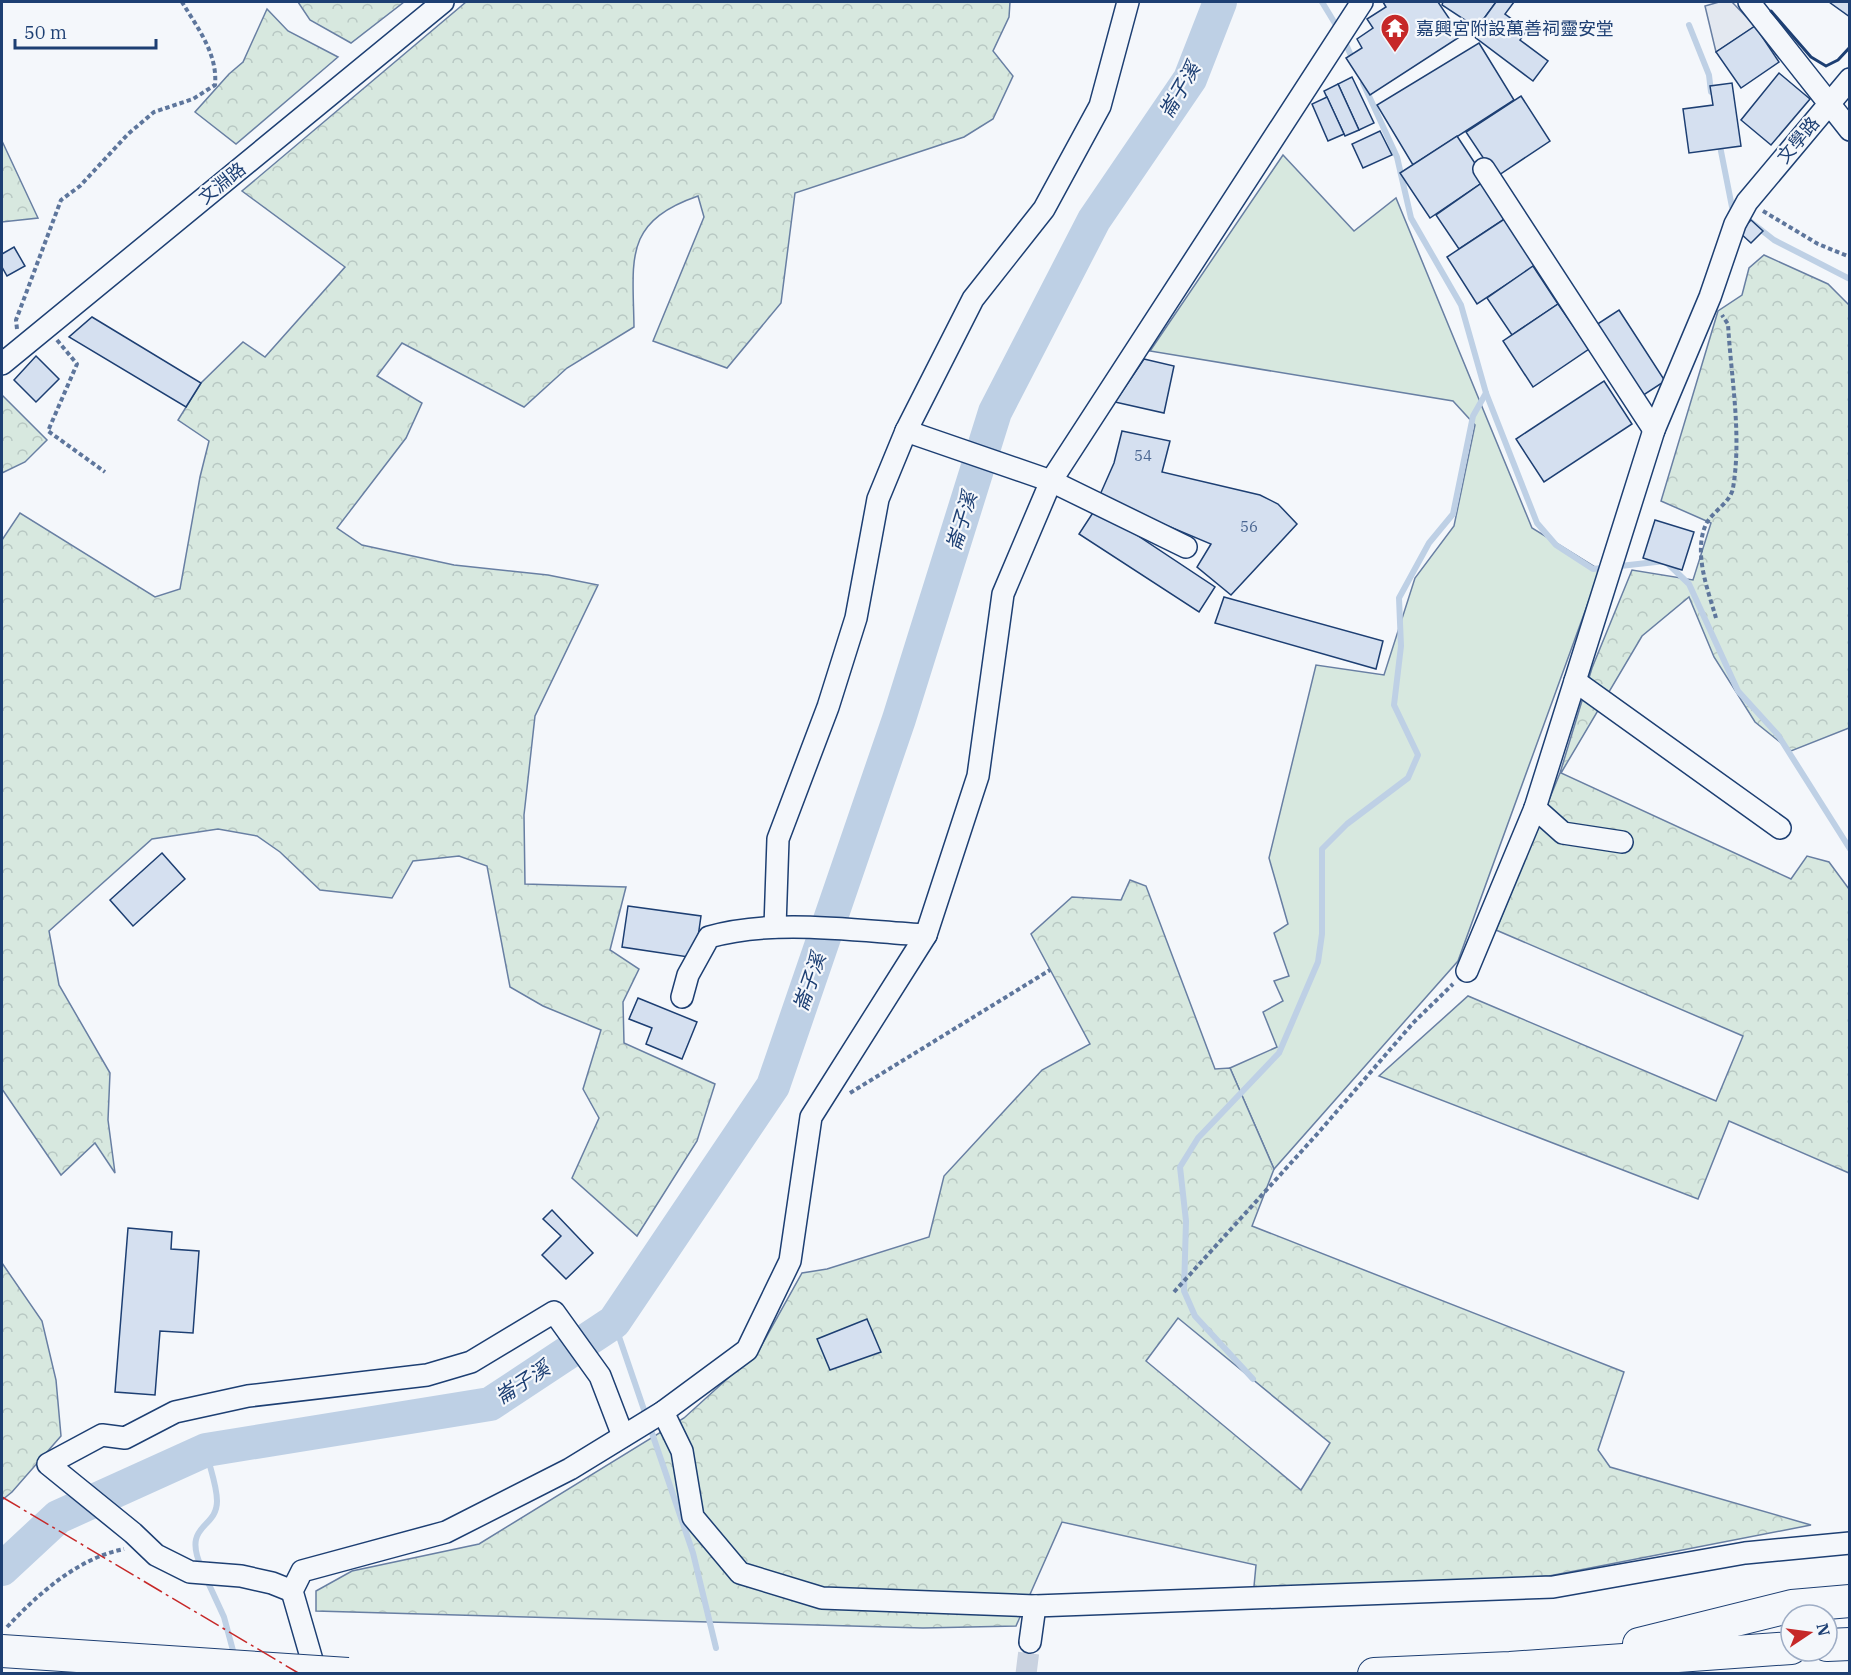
<svg xmlns="http://www.w3.org/2000/svg" width="1851" height="1675" viewBox="0 0 1851 1675" font-family="'IBM Plex Serif','Noto Sans TC',serif">
<style>
.green{fill:#d7e8df;stroke:#687fa3;stroke-width:1.5}
.forest{fill:url(#forest-crowns);stroke:#687fa3;stroke-width:1.5;fill-rule:evenodd}
.parking{fill:#e3e8f0;stroke:#687fa3;stroke-width:1.5}
.lines{fill:none;stroke-linecap:round;stroke-linejoin:round}
.stream{stroke:#bed0e5;stroke-width:6}
.river{stroke:#bed0e5;stroke-width:34}
.building{fill:#d5e0f0;stroke:#1d3f73;stroke-width:1.5}
.minor-tunnel{stroke:#c9d2e0;stroke-width:21;stroke-dasharray:21 10;stroke-linecap:butt}
.minor-casing{stroke:#1d3f73;stroke-width:24}
.highway-casing{stroke:#1d3f73;stroke-width:34}
.path{stroke:#5e769c;stroke-width:4;stroke-dasharray:4.5 3;stroke-linecap:butt}
.minor{stroke:#f4f7fb;stroke-width:21}
.highway{stroke:#f4f7fb;stroke-width:32}
.highway-bridge-casing{stroke:#1d3f73;stroke-width:34;stroke-linecap:butt}
.highway-bridge{stroke:#f4f7fb;stroke-width:32}
.wall{stroke:#1d3f73;stroke-width:3}
.power{stroke:#c62828;stroke-width:1.5;stroke-dasharray:21 4.5 3 4.5;stroke-linecap:butt}
.labels{text-anchor:middle;dominant-baseline:central;stroke-width:4.5;stroke-linejoin:round;paint-order:stroke}
.number-label{font-size:15px;fill:#4b6792}
.poi-label{font-size:18px;fill:#1d3f73;stroke:#f4f7fb;text-anchor:start}
.street-label{font-size:18px;fill:#1d3f73;stroke:#f4f7fb}
.water-label{font-size:20px;font-style:italic;fill:#1d3f73;stroke:#f4f7fb}
</style>
<defs>
<pattern id="forest-crowns" width="20" height="18" patternUnits="userSpaceOnUse" patternTransform="scale(1.5)"><rect width="20" height="18" fill="#d7e8df"/><path d="M2 6a3 3 0 1 1 6 0M12 15a3 3 0 1 1 6 0" fill="none" stroke="#b8c8c3"/></pattern>
</defs>
<rect width="100%" height="100%" fill="#f4f7fb"/>
<polygon class="green" points="1283,155 1354,231 1396,198 1532,528 1600,570 1458,961 1274,1169 1230,1068 1277,1047 1263,1012 1283,1001 1274,981 1289,976 1274,933 1288,924 1269,858 1316,665 1384,675 1415,578 1454,526 1475,425 1453,401 1150,351"/>
<g class="forest">
<polygon points="298,2 404,2 351,43 310,20"/>
<path d="M 466,2 L 1010,2 L 1009,17 L 993,51 L 1013,76 L 993,119 L 964,137 L 795,193 L 781,303 L 727,368 L 653,341 L 704,217 L 698,196 C 623,222 633,259 634,327 L 567,368 L 524,407 L 402,343 L 377,376 L 422,403 L 406,438 L 337,528 L 362,545 L 454,565 L 548,575 L 598,585 L 535,716 L 524,815 L 525,884 L 626,887 L 610,950 L 639,969 L 623,1002 L 624,1043 L 715,1084 L 697,1141 L 637,1236 L 572,1178 L 599,1118 L 583,1089 L 601,1030 L 543,1006 L 510,987 L 487,866 L 459,856 L 413,861 L 392,898 L 320,890 L 280,852 L 257,836 L 218,829 L 152,839 L 49,931 L 59,985 L 110,1073 L 108,1120 L 115,1173 L 95,1143 L 61,1175 L 2,1089 L 2,540 L 20,513 L 155,597 L 180,589 L 200,477 L 209,441 L 178,420 L 201,383 L 243,342 L 265,357 L 345,267 L 242,191 Z"/>
<polygon points="267,9 288,31 338,57 236,144 195,112 229,74 243,62"/>
<polygon points="2,141 38,218 2,222"/>
<polygon points="1764,255 1828,284 1850,306 1849,728 1791,751 1755,722 1714,657 1689,597 1642,636 1561,773 1791,879 1807,856 1829,862 1849,889 1849,1173 1729,1121 1698,1199 1379,1076 1468,996 1716,1101 1743,1036 1496,930 1560,773 1592,668 1632,570 1693,580 1711,523 1661,501 1718,311 1742,295 1749,268"/>
<polygon points="2,395 47,440 25,462 2,473"/>
<path d="M 1130,880 L 1146,886 L 1215,1069 L 1230,1068 L 1274,1169 L 1252,1226 L 1624,1372 L 1598,1450 L 1610,1467 L 1811,1525 L 1549,1576 L 1253,1597 L 1256,1565 L 1062,1522 L 1016,1626 L 923,1628 L 316,1611 L 316,1591 L 352,1571 L 479,1544 L 684,1418 L 759,1350 L 802,1273 L 827,1269 L 929,1237 L 944,1176 L 1042,1070 L 1090,1044 L 1031,934 L 1072,897 L 1121,900 ZM 1178,1318 L 1330,1443 L 1301,1490 L 1146,1361 Z"/>
<polygon points="2,1263 42,1321 56,1380 61,1436 12,1492 2,1500"/>
</g>
<polygon class="parking" points="1719,2 1732,2 1755,26 1716,52 1705,6"/>
<g class="lines">
<g class="stream">
<polyline points="1322,2 1339,30"/>
<polyline points="1689,25 1709,75 1711,92"/>
<polyline points="1344,40 1353,60"/>
<polyline points="1363,83 1397,157 1411,218 1461,305 1486,393 1537,523 1556,545 1593,569 1665,561 1689,584 1738,691 1778,735 1850,849"/>
<polyline points="1719,141 1732,207 1774,240 1850,279"/>
<polyline points="614,1322 693,1553 716,1648"/>
<polyline points="1253,1379 1195,1316 1184,1291 1186,1221 1180,1167 1198,1138 1279,1053 1318,962 1322,934 1322,849 1347,824 1408,778 1418,755 1394,705 1401,646 1399,598 1429,543 1453,514 1473,416 1486,393"/>
<path d="M 202,1569 C 181,1523 217,1530 217,1501 C 217,1485 209,1466 206,1450"/>
<polyline points="206,1578 224,1617 235,1658"/>
</g>
<polyline class="river" points="2,1569 58,1517 206,1450 490,1404 614,1322 773,1086 899,719 995,412 1094,220 1190,79 1220,2"/>
</g>
<g class="building">
<polygon points="1383,2 1438,2 1461,36 1370,95 1346,58 1362,48 1357,39 1373,28 1367,19 1386,7"/>
<polygon points="1443,2 1496,2 1477,28 1442,5"/>
<polygon points="1496,2 1514,2 1505,14 1527,30 1520,40 1548,61 1533,81 1472,35"/>
<polygon points="1829,2 1850,2 1850,17"/>
<polygon points="1755,26 1779,62 1741,88 1716,52"/>
<polygon points="1479,43 1514,100 1413,165 1377,105"/>
<polygon points="1779,73 1810,99 1771,145 1741,120"/>
<polygon points="1352,77 1374,123 1359,130 1338,84"/>
<polygon points="1732,83 1741,146 1689,153 1683,109 1713,105 1710,86"/>
<polygon points="1338,84 1359,130 1345,136 1324,91"/>
<polygon points="1521,96 1550,141 1496,177 1466,132"/>
<polygon points="1327,97 1344,134 1328,141 1312,104"/>
<polygon points="1380,131 1392,155 1363,168 1352,144"/>
<polygon points="1457,136 1486,180 1430,218 1400,173"/>
<polygon points="1486,180 1509,216 1459,249 1436,215"/>
<polygon points="1509,216 1539,263 1477,304 1447,257"/>
<polygon points="1751,220 1763,231 1751,243 1739,232"/>
<polygon points="14,247 25,266 7,276 2,267 2,254"/>
<polygon points="1533,266 1558,304 1512,335 1487,298"/>
<polygon points="1558,304 1589,349 1533,387 1503,341"/>
<polygon points="1619,310 1665,381 1642,396 1596,325"/>
<polygon points="92,317 201,383 186,407 69,337"/>
<polygon points="36,356 59,379 36,402 14,380"/>
<polygon points="1144,359 1174,366 1164,413 1115,402"/>
<polygon points="1604,381 1632,424 1544,482 1516,439"/>
<polygon points="1122,431 1170,441 1162,472 1260,495 1278,504 1297,524 1231,595 1197,567 1211,544 1099,497 1114,463"/>
<polygon points="1096,508 1215,587 1199,612 1079,534"/>
<polygon points="1655,520 1694,532 1682,570 1643,558"/>
<polygon points="1224,597 1383,641 1376,669 1215,623"/>
<polygon points="162,853 185,879 133,926 110,900"/>
<polygon points="628,906 701,916 695,958 622,947"/>
<polygon points="638,998 697,1022 682,1059 646,1044 652,1028 629,1019"/>
<polygon points="552,1210 593,1253 566,1279 542,1255 561,1236 543,1219"/>
<polygon points="128,1228 172,1232 171,1249 199,1251 193,1333 160,1331 155,1395 115,1392"/>
<polygon points="867,1319 881,1352 830,1370 817,1339"/>
</g>
<g class="lines">
<polyline class="minor-tunnel" points="1026,1674 1030,1642"/>
<g class="minor-casing">
<g id="minor">
<polyline points="1128,2 1100,106 1044,209 973,299 906,431 1051,481 1186,547"/>
<polyline points="1749,2 1850,130"/>
<polyline points="1484,169 1654,430"/>
<polyline points="2,364 443,2"/>
<polyline points="1575,681 1780,828"/>
<polyline points="1535,808 1563,833 1622,842"/>
<polyline points="775,927 778,839 828,707 856,618 878,499 906,431"/>
<polyline points="1467,971 1535,808 1654,430 1710,297 1735,224 1747,202 1850,79"/>
<path d="M 682,997 L 688,975 L 709,937 C 776,918 856,931 926,935"/>
<polyline points="663,1412 682,1451 693,1517 740,1573 822,1598 1035,1606 1553,1587 1745,1553 1850,1543"/>
<polyline points="292,1591 272,1583 241,1576 190,1572 156,1555 133,1533 48,1464 102,1435 125,1438 175,1412 248,1396 427,1375 471,1362 554,1312 600,1376 623,1436"/>
<polyline points="1030,1642 1035,1606"/>
<polyline points="316,1674 292,1591 302,1571 446,1532 570,1469 663,1412 747,1350 790,1261 811,1117 926,935 978,776 1003,594 1051,481 1362,2"/>
</g>
</g>
<g class="highway-casing">
<g id="highway">
<polyline points="1639,1644 1792,1606 1850,1601"/>
<polyline points="1827,1645 1850,1644"/>
<polyline points="1374,1674 1510,1668 1791,1648"/>
</g>
</g>
<g class="path">
<polyline points="1763,211 1818,244 1850,257"/>
<path d="M 17,329 L 16,320 L 61,200 L 80,186 L 128,134 L 154,112 L 193,99 L 215,85 C 218,54 197,27 182,2"/>
<polyline points="57,340 77,364 48,431 105,472"/>
<path d="M 1716,618 C 1708,590 1693,553 1706,524 C 1712,512 1731,502 1733,488 C 1742,435 1731,377 1728,324 L 1722,315"/>
<polyline points="850,1093 1050,970"/>
<polyline points="1174,1292 1319,1132 1413,1023 1453,984"/>
<path d="M 7,1627 C 38,1594 78,1558 124,1549"/>
</g>
<use href="#minor" class="minor"/>
<use href="#highway" class="highway"/>
<g class="highway-bridge-casing">
<polyline id="highway-bridge" points="2,1651 348,1674"/>
</g>
<use href="#highway-bridge" class="highway-bridge"/>
<polyline class="wall" points="1771,11 1811,57 1826,66 1838,60 1850,47"/>
<polyline class="power" points="2,1497 300,1674"/>
</g>
<defs>
<g id="temple-pin" transform="scale(1.5)"><path d="M0 17L-7.5 6A9.5 9.5 0 1 1 7.5 6Z" fill="#c62828" stroke="#f4f7fb"/><path d="M0-6L5-2H3V0L6.5 2.5H4V6H1.5V3h-3V6H-4V2.5H-6.5L-3 0V-2H-5Z" fill="#fff"/></g>
</defs>
<g fill-rule="evenodd">
<use href="#temple-pin" x="1395" y="28"/>
</g>
<g class="labels">
<g class="number-label">
<text x="1143" y="455">54</text>
<text x="1249" y="526">56</text>
</g>
<g class="poi-label">
<text x="1416" y="28">嘉興宮附設萬善祠靈安堂</text>
</g>
<g class="street-label">
<text transform="translate(1798 140) rotate(-50)">文學路</text>
<text transform="translate(222 183) rotate(-39)">文淵路</text>
</g>
<g class="water-label">
<text transform="translate(1179 90) rotate(-60)">崙子溪</text>
<text transform="translate(961 521) rotate(-73)">崙子溪</text>
<text transform="translate(809 982) rotate(-71)">崙子溪</text>
<text transform="translate(522 1382) rotate(-33)">崙子溪</text>
</g>
</g>
<rect width="1851" height="1675" fill="none" stroke="#1d3f73" stroke-width="6"/>
<g transform="translate(1809 1633) rotate(77)"><circle r="28" fill="#f4f7fb" stroke="#9eadc5" stroke-width="1.5"/>
<path d="M0-4.5L10 22L0 15L-10 22Z" fill="#c62828"/>
<text y="-9" font-size="16" font-weight="bold" text-anchor="middle" fill="#1d3f73">N</text>
</g>
<path d="M15 39v9h141v-9" fill="none" stroke="#1d3f73" stroke-width="3"/>
<text x="24" y="39" font-size="18" fill="#1d3f73" stroke="#f4f7fb" stroke-width="4.5" paint-order="stroke">50 m</text>
</svg>
